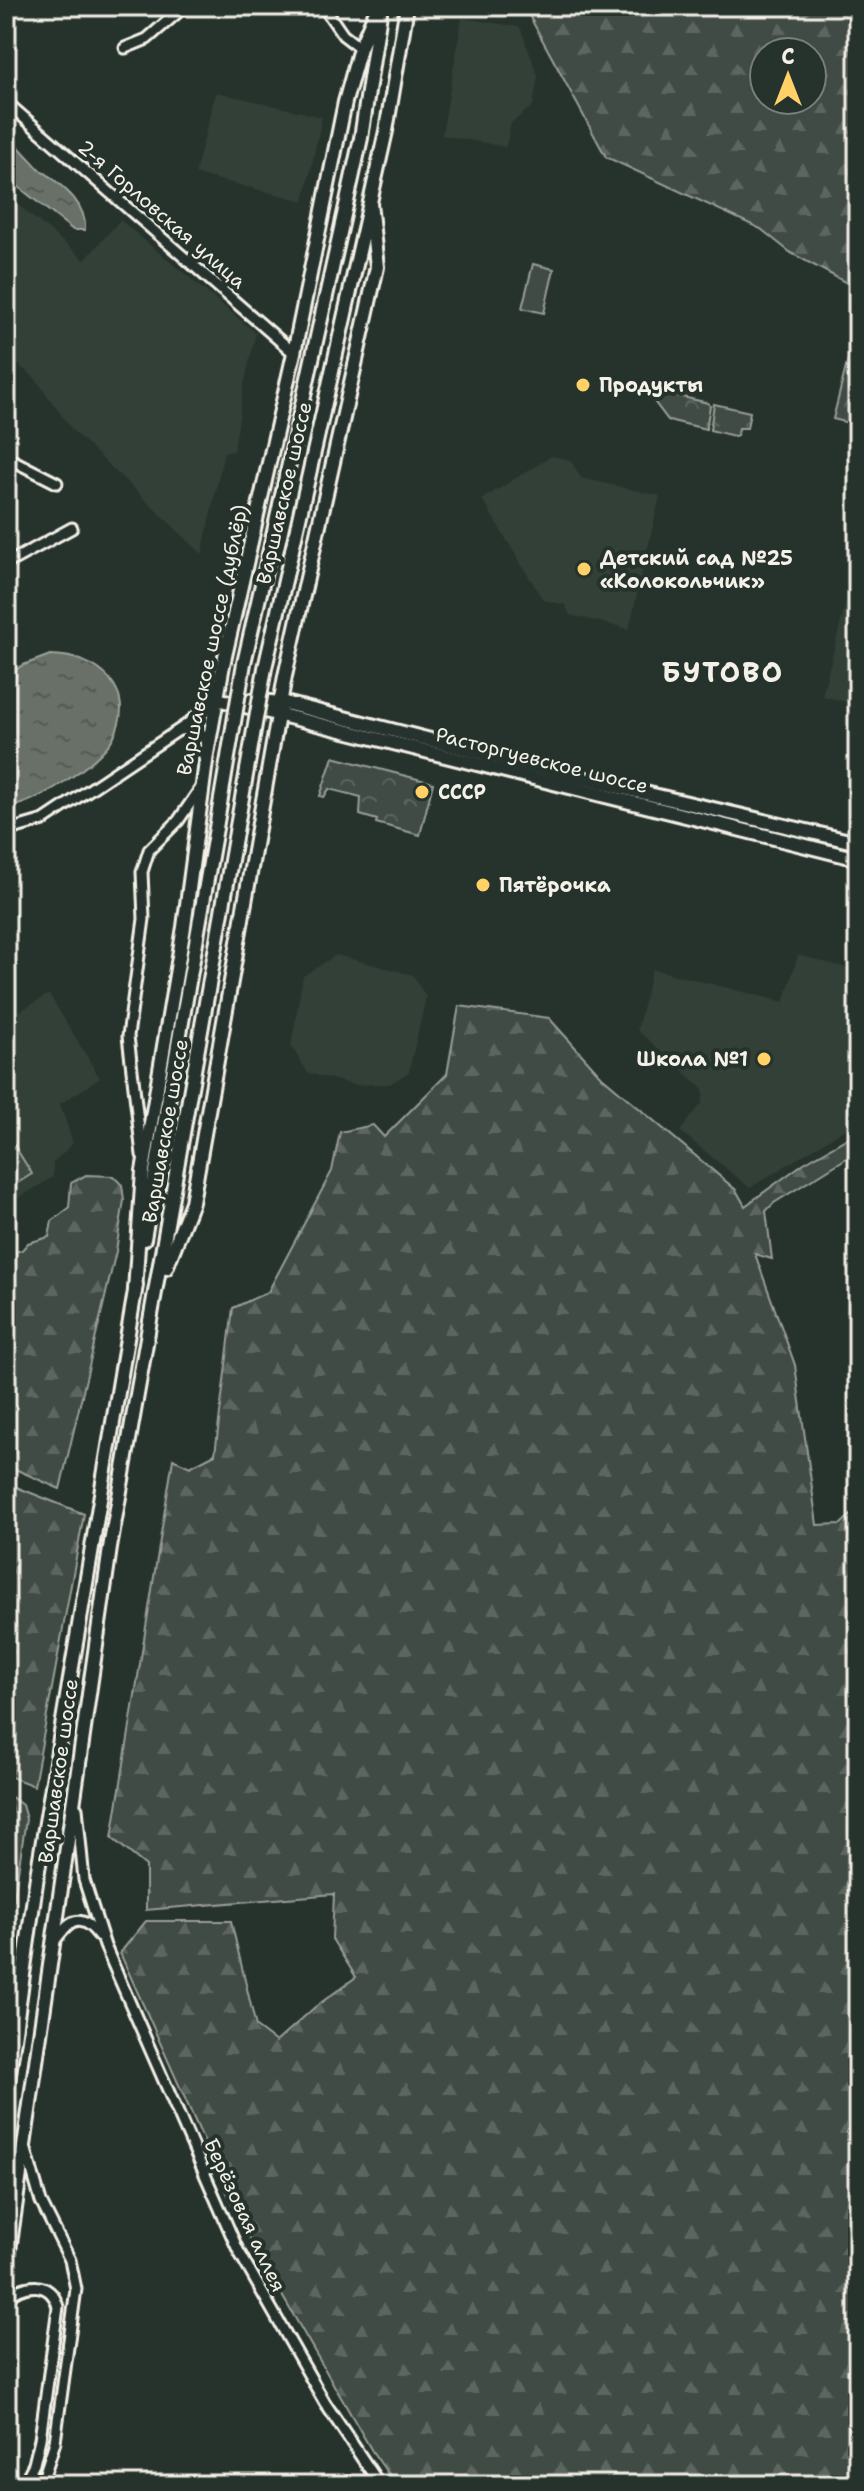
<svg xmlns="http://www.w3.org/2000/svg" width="864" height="2491" viewBox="0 0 864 2491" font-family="'Shantell Sans',sans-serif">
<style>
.built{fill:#333f39}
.green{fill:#414b45;stroke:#9a9e96;stroke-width:2}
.forest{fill:url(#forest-firs);stroke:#9a9e96;stroke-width:2;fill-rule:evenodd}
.park{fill:url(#park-crowns);stroke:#9a9e96;stroke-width:2}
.water{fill:url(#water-ripples);stroke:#9fa39b;stroke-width:2}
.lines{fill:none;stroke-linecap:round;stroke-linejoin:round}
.minor-casing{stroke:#f4f1e8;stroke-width:15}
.major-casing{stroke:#f4f1e8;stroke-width:18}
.minor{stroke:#26332d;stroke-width:9}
.major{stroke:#26332d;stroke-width:12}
.major-bridge-casing{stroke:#f4f1e8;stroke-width:18;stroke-linecap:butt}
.major-bridge{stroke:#26332d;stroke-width:12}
.poi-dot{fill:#ffd166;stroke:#26332d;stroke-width:3}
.labels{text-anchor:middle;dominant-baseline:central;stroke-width:8;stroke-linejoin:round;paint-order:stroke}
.street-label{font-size:20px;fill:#f4f1e8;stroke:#26332d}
.poi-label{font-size:20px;font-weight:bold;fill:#f4f1e8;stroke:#26332d;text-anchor:start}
.district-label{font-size:28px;font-weight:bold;letter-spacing:2px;fill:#f4f1e8;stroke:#26332d}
</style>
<defs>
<pattern id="forest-firs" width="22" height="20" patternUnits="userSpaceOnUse" patternTransform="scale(2)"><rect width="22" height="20" fill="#414b45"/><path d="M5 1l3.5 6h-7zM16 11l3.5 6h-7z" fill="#5d6560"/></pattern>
<pattern id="park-crowns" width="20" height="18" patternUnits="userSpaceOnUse" patternTransform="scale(2)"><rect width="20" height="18" fill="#414b45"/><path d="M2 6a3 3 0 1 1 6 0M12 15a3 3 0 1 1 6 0" fill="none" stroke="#5d6560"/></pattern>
<pattern id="water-ripples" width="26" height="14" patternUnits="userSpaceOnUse" patternTransform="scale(2)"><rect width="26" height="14" fill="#676f68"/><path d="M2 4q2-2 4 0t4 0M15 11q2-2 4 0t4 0" fill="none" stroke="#565a55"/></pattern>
</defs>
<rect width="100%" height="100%" fill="#26332d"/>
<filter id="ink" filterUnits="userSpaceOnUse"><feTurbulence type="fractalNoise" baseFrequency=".0125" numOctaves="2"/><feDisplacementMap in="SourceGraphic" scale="16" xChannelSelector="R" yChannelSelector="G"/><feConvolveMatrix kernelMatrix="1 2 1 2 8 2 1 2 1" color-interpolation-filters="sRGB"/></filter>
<g filter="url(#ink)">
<g class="built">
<polygon points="462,18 520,27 538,76 533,106 511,123 506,147 442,135"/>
<polygon points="216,92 322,117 304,201 195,174"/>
<polygon points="6,195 85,260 120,220 256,333 244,385 234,451 224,452 202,554 73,431 35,378 6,355"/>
<polygon points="552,456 570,460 581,478 660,496 629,629 570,615 565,605 543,600 482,499"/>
<polygon points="858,584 858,705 822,696 849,590 856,591"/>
<polygon points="336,955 413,975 426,997 409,1072 390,1084 355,1085 308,1073 291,1046 303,976"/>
<polygon points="798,955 858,971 858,1121 750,1188 680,1131 702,1103 704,1093 701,1087 637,1030 652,969 784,1002"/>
<polygon points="49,994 100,1078 60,1104 73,1143 53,1163 53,1177 6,1206 6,1003 15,1014"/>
</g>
<g class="green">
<polygon points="533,264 554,269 544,313 522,308"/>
<polygon points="11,1140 32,1174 6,1190 6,1143"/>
</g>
<g class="forest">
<path d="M 524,6 L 858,6 L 858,289 L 791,253 L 761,229 L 606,157 ZM 764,52 L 812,52 L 812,100 L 764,100 Z"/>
<polygon points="459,1006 549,1018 602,1077 736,1190 745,1206 804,1163 858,1132 858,1151 774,1203 766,1211 772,1259 755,1254 795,1365 817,1525 841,1524 858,1508 858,2485 396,2485 372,2451 242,2226 120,1953 146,1921 231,1921 256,2027 276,2042 315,2007 356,1977 332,1939 334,1894 146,1910 146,1866 112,1838 173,1459 190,1467 215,1454 233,1308 268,1292 332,1171 340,1132 373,1125 384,1137 447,1074"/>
<polygon points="86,1175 113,1176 122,1185 124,1200 116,1251 60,1489 6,1465 6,1255 22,1250 28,1243 49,1237 52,1221 69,1208 71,1183"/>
<polygon points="6,1483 84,1514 34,1786 11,1777 6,1772"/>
<polygon points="6,1793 22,1805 26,1819 14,1899 6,1897"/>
</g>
<g class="park">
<polygon points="856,327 858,328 858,387 849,423 833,419"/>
<polygon points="657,391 708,403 710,406 706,429 668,420 653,400"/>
<polygon points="714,404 750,412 747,428 739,428 738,435 734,436 710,430"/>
<polygon points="333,757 433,783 420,835 376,823 377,820 360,815 361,797 329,789 324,797 320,796"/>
</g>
<g class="water">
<path d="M 6,133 L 42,172 L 47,174 C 65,188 87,205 85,230 L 73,230 L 6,177 Z"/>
<path d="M 50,655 C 97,655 139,689 113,738 C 100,762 33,807 6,807 L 6,678 L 21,666 Z"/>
</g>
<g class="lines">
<g class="minor-casing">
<g id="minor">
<polyline points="323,6 343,35 360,48"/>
<polyline points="125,48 147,39 185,6"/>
<polyline points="6,102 294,353"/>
<polyline points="6,457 57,483"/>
<polyline points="6,564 72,528"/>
<path d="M 181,730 C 195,725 205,732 206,747"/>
<polyline points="6,831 44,820 186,725 217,699"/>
<polyline points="142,1155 128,1036 144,919 142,872 149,850 178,821 200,789"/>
<polyline points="77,1808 84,1880 105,1946 238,2250 325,2403 380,2485"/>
<path d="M 54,1942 C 69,1921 80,1911 99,1936"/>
<polyline points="26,2150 41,2202 70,2260 76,2289 55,2442 41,2485"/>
<path d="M 6,2299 C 23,2283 51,2279 58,2307 L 40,2439 L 34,2464 L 23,2485"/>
</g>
</g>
<g class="major-casing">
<g id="major">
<polyline points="271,545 361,138 380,13"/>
<polyline points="292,550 386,131 407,6"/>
<polyline points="217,699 858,859"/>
<polyline points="252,700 289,704 572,776 858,843"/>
<polyline points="144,1239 216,828"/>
<polyline points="166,1268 192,1202 285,676 377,267 370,203"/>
<polyline points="135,1291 143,1171 184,927 207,754 223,665 294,353 345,102 360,48 378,6"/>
<polyline points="6,2095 37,1876 136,1285"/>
<polyline points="6,2271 110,1548 236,832"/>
</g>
</g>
<use href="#minor" class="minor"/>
<use href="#major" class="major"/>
<g class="major-bridge-casing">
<g id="major-bridge">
<polyline points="216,828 244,663 271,545"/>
<polyline points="236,832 265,668 292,550"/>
</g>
</g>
<use href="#major-bridge" class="major-bridge"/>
</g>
</g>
<g class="poi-dot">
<circle cx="583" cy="385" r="8"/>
<circle cx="584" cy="569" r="8"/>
<circle cx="422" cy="792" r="8"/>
<circle cx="483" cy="885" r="8"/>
<circle cx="764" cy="1059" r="8"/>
</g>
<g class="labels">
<g class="street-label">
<text transform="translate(162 214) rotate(41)">2-я Горловская улица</text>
<text transform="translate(284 493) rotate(-77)">Варшавское шоссе</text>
<text transform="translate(212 640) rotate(-78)">Варшавское шоссе (дублёр)</text>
<text transform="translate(542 760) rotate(14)">Расторгуевское шоссе</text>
<text transform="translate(165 1131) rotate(-80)">Варшавское шоссе</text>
<text transform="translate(58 1771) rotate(-82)">Варшавское шоссе</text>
<text transform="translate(245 2215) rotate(65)">Берёзовая аллея</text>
</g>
<g class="poi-label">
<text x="599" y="385">Продукты</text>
<text x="600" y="558">Детский сад №25<tspan x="600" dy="23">«Колокольчик»</tspan></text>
<text x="438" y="792">СССР</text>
<text x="499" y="885">Пятёрочка</text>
<text x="748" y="1059" text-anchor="end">Школа №1</text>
</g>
<g class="district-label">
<text x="723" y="672">БУТОВО</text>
</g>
</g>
<rect width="864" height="2491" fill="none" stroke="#26332d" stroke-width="32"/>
<rect x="16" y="16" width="832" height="2459" fill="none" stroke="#f4f1e8" stroke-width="3" filter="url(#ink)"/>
<g transform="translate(788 76)"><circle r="38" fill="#26332d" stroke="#787f78" stroke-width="2"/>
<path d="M0-6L14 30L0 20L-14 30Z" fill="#ffd166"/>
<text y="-12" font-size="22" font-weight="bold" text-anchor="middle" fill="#f4f1e8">С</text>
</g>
</svg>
